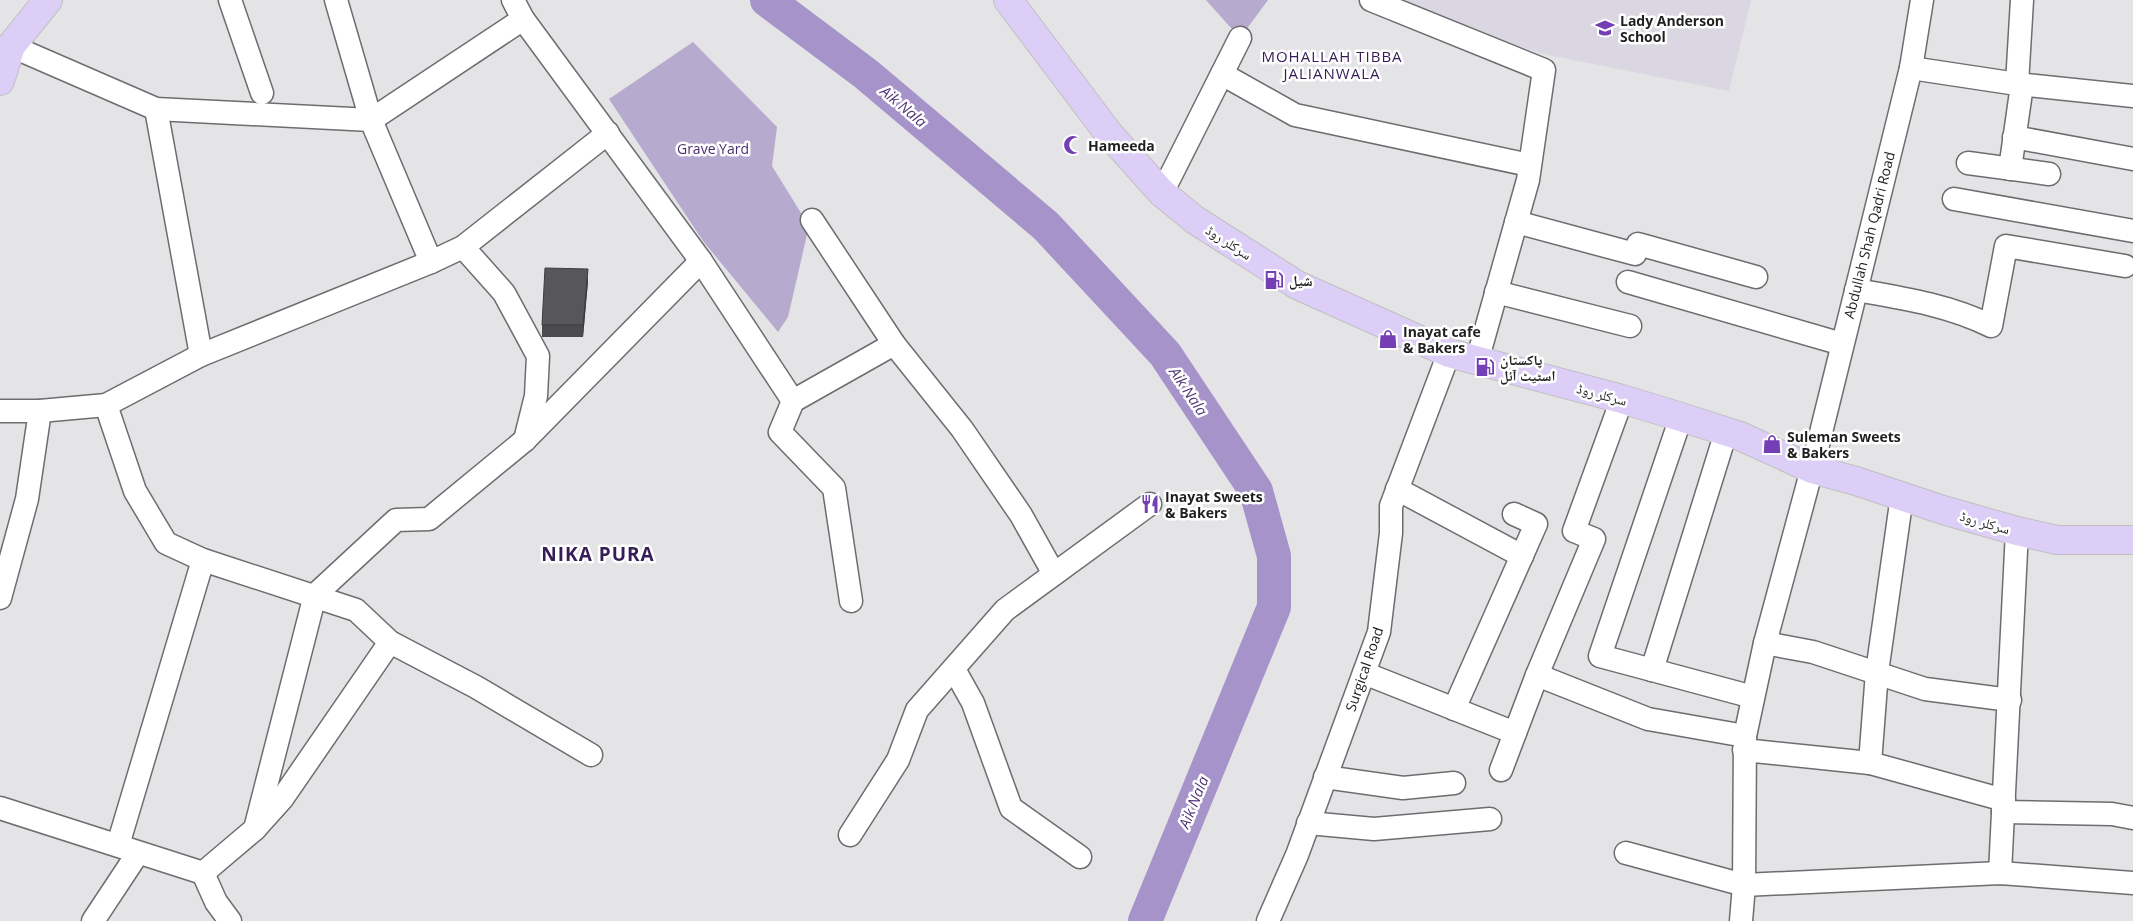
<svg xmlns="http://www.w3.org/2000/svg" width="2133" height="921" viewBox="0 0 2133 921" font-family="'Open Sans','Noto Naskh Arabic',sans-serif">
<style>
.built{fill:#dbd7e2}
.green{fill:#b6aace}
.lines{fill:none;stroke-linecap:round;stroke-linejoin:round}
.river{stroke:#a693c9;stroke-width:34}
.minor-casing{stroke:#6d6c6f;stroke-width:25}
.major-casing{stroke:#c0c0c1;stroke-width:30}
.minor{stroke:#fff;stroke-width:22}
.major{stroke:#ddcef7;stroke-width:28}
.wall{fill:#4b4a4d}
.shaded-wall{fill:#3d3c3e}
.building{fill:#575659;stroke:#3d3c3e}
.labels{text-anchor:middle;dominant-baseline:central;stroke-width:5;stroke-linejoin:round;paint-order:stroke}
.poi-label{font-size:14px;font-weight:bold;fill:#1f1f20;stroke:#fff;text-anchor:start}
.park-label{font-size:14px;fill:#4b2f70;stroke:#fff}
.street-label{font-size:14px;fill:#1f1f20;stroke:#fff}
.neighbourhood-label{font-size:15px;letter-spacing:1px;fill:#361d57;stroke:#fff}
.water-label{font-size:15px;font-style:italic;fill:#503577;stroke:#fff}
.district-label{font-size:19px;font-weight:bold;letter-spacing:1px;fill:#361d57;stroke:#fff}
</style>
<rect width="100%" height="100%" fill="#e4e3e6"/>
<polygon class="built" points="1392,0 1751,0 1729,91 1543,54 1391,3"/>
<g class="green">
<polygon points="1206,0 1268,0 1240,38"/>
<polygon points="693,42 777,127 772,166 809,226 788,317 778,332 703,241 609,99"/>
</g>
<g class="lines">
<polyline class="river" points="767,0 866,74 1046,226 1165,354 1256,491 1274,556 1274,607 1145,921"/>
<g class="minor-casing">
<g id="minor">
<polyline points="230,0 262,93"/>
<polyline points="336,0 371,120 431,262"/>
<polyline points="513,0 523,19 701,261 793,401"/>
<polyline points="1371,0 1544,70 1528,180 1477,361"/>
<polyline points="11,46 156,109 371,120 523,19"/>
<polyline points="1911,68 2017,84 2133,96"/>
<polyline points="1222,74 1295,115 1529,165"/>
<polyline points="2017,84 2022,0"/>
<polyline points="156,109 201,355"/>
<polyline points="2014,137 2133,159"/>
<polyline points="1968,163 2049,174"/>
<polyline points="2010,169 2022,85"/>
<polyline points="1162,193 1240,38"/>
<polyline points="1954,199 2133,231"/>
<polyline points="812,220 894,344 962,429 1021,515 1054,574"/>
<polyline points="1516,222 1635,254 1638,244 1756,277"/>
<polyline points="463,247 504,293 538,356 536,396 525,440"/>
<polyline points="1628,282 1842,344"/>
<path d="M 1856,290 C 1902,298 1949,305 1991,326 L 2006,246 L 2125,266"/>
<polyline points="1496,292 1630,326"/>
<polyline points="106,405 135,491 166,543 203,560 356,610 390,642 476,687 591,755"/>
<polyline points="0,411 40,411 106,405 201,355 431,262 463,247 608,133"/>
<polyline points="1681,417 1600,656 1753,697"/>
<polyline points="1397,489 1522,556"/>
<polyline points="0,598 27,499 40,411"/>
<polyline points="851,601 834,488 780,432 793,401 894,344"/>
<polyline points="1765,643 1813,652 1925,689 2010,700"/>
<polyline points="954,669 973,703 1011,808 1080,857"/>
<polyline points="1652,670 1726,432"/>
<polyline points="1364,673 1515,733"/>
<polyline points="1537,675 1648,719 1745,736"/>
<polyline points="1454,709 1536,524 1514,514"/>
<polyline points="1744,750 1870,763 2004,800"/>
<polyline points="1870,763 1877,672 1902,496"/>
<polyline points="1501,770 1537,675 1594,539 1574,531 1622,399"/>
<polyline points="1325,777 1403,788 1454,783"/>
<polyline points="0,808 203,873 255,829 282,799 390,642"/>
<polyline points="2003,812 2112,814 2133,818"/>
<polyline points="1308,823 1374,829 1490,819"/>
<polyline points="255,829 315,595 396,520 429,519 525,440 701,261"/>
<polyline points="850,835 898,760 917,710 1005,610 1150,504"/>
<polyline points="118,845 203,560"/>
<polyline points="1626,853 1744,885 2000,873 2133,883"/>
<polyline points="203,873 216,902 230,921"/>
<polyline points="2000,873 2017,531"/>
<polyline points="93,921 138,853"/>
<polyline points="1268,921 1297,855 1379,632 1391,533 1391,506 1449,353"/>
<polyline points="1741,921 1744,885 1745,736 1765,643 1812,469 1911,68 1922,0"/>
</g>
</g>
<g class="major-casing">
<g id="major">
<polyline points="1008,0 1109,134 1162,193 1195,220 1297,285 1449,353 1622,399 1681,417 1740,436 1812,469 1856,481 1943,510 2017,531 2057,540 2133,540"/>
<polyline points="0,81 11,46 48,0"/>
</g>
</g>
<use href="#minor" class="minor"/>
<use href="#major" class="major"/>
</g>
<polygon class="wall" points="588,281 583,337 542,337 542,325"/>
<polygon class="shaded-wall" points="588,269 588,281 583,337 583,325"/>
<polygon class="building" points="545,268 588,269 583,325 542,325"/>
<defs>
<g id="school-bare" transform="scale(1.5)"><path d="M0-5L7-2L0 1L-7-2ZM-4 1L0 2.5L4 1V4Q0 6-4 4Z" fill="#743eb5" stroke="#fff" stroke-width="2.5" paint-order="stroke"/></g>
<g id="mosque-bare" transform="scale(1.5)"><path d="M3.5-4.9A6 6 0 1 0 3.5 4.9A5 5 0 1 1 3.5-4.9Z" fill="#743eb5" stroke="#fff" stroke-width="2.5" paint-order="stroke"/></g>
<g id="fuel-bare" transform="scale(1.5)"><path d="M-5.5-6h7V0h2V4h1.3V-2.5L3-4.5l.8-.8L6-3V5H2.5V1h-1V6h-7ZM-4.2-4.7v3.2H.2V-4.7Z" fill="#743eb5" stroke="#fff" stroke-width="2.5" paint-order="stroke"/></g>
<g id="shop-bare" transform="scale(1.5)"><path d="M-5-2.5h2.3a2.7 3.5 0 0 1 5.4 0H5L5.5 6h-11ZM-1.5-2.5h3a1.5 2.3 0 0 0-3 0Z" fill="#743eb5" stroke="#fff" stroke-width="2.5" paint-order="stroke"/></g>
<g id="restaurant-bare" transform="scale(1.5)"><path d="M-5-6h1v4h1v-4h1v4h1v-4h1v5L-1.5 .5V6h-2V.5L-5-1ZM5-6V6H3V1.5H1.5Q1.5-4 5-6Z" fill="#743eb5" stroke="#fff" stroke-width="2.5" paint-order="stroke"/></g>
</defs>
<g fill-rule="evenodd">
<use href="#school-bare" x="1605" y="28"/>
<use href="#mosque-bare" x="1073" y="145"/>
<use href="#fuel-bare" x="1274" y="280"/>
<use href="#shop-bare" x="1388" y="339"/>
<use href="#fuel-bare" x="1485" y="367"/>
<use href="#shop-bare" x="1772" y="444"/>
<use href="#restaurant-bare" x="1150" y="504"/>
</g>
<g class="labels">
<g class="poi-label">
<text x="1620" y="20">Lady Anderson<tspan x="1620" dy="16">School</tspan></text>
<text x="1088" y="145">Hameeda</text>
<text x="1289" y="280">شیل</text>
<text x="1403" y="331">Inayat cafe<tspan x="1403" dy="16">&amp; Bakers</tspan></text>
<text x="1500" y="359">پاکستان<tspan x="1500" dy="16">اسٹیٹ آئل</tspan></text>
<text x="1787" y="436">Suleman Sweets<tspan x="1787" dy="16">&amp; Bakers</tspan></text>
<text x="1165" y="496">Inayat Sweets<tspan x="1165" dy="16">&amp; Bakers</tspan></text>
</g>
<g class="park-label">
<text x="713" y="148">Grave Yard</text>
</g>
<g class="street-label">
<text transform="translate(1869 235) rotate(-76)">Abdullah Shah Qadri Road</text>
<text transform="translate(1229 242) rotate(33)">سرکلر روڈ</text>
<text transform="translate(1602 394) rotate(15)">سرکلر روڈ</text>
<text transform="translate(1985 522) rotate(16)">سرکلر روڈ</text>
<text transform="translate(1364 669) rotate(-71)">Surgical Road</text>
</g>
<g class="neighbourhood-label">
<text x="1332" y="56">MOHALLAH TIBBA<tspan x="1332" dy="17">JALIANWALA</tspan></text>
</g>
<g class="water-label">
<text transform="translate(904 106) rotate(40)">Aik Nala</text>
<text transform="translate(1189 391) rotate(56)">Aik Nala</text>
<text transform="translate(1193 802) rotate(-68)">Aik Nala</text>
</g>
<g class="district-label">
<text x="598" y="554">NIKA PURA</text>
</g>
</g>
</svg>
